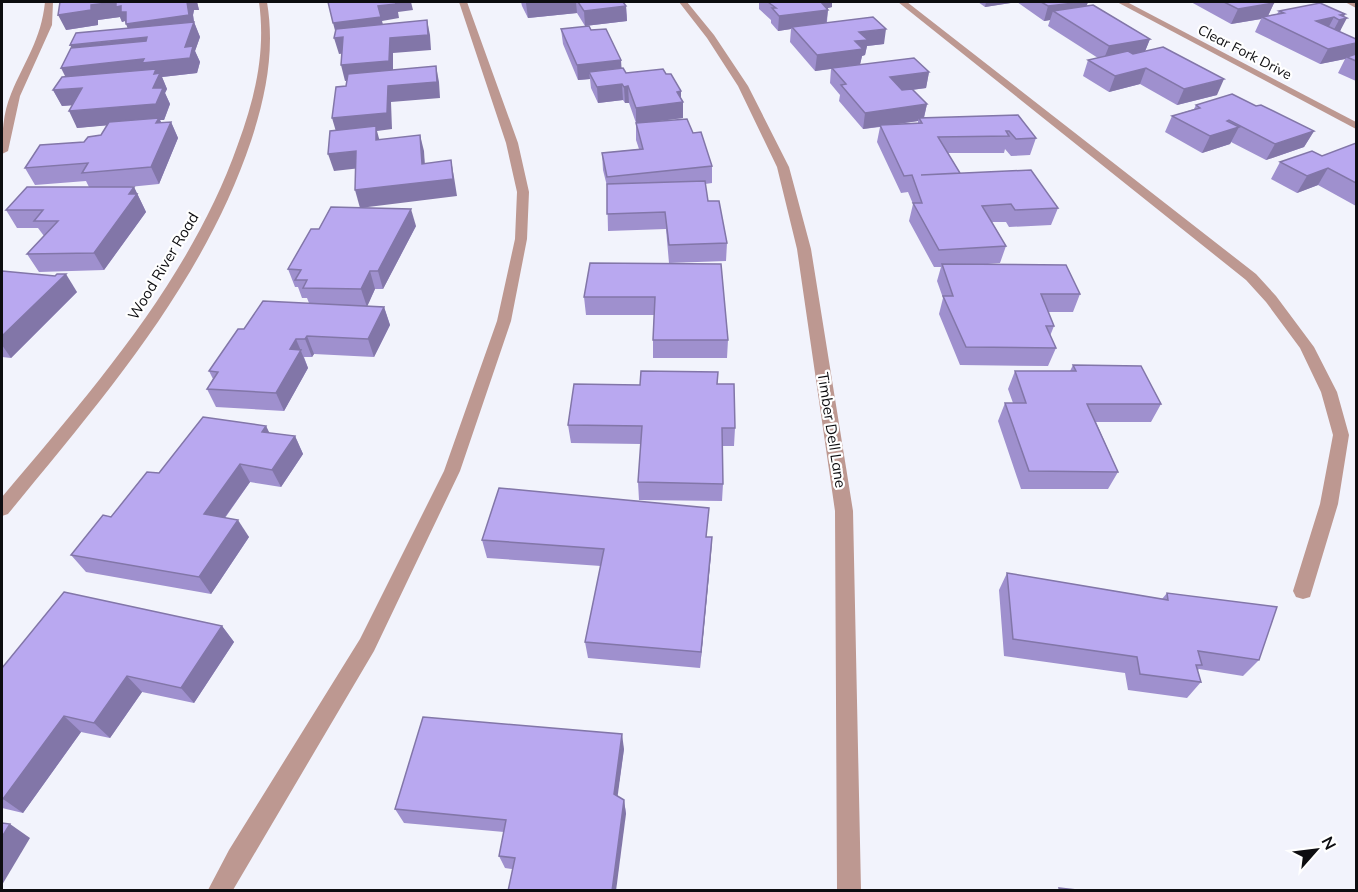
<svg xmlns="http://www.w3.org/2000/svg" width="1358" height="892" viewBox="0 0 1358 892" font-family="Mulish,sans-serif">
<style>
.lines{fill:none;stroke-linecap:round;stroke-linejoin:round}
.service{fill:#bd9891;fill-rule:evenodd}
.minor{fill:#bd9891;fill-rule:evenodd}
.wall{fill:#9f90ce;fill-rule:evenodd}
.shaded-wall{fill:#8276a8}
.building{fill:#b9a8f0;stroke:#8276a8;stroke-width:1.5}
.labels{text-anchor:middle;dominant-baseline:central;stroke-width:4.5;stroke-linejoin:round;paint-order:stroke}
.far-street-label{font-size:14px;fill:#0d0d10;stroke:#fff}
.street-label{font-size:15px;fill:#0d0d10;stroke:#fff}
</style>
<rect width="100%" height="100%" fill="#f2f3fc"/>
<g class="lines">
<g class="service">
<path d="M 45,2 L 53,2 L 52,25 L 20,96 L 8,151 L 2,154 C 2,134 3,113 11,94 C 25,60 41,40 45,2 Z"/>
<polygon points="459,2 467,2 518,143 529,192 527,239 511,321 460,471 374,651 233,890 208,890 229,850 360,639 444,471 497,321 515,239 517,192 506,143"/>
<polygon points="1345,2 1356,2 1356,8"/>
</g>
<g class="minor">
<path d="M 259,2 L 267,2 C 275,50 266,95 251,141 C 203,284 102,399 8,514 L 2,516 L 2,497 C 93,389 190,280 238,144 C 255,98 266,52 259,2 Z"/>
<polygon points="679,2 687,2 714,35 748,86 789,167 811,249 853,511 861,890 837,890 835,511 797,249 777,167 738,86 707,38"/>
<polygon points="898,2 907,2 1256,274 1276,296 1314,347 1337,392 1349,435 1338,504 1310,597 1303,599 1296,597 1293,591 1320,504 1333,435 1321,392 1300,348 1266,302 1246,280"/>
<polygon points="1117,2 1127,2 1356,122 1356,129"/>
</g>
</g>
<g class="wall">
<polygon points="67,2 197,2 199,10 194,10 193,15 194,22 200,37 195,51 200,62 197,73 162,77 167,89 165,93 170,104 164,120 160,120 161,122 171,122 178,138 159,184 129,187 134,187 146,212 104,270 39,272 27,254 44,236 38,228 17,228 6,210 89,187 86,181 35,185 25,168 84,142 101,135 107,125 77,128 72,105 62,106 53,90 66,76 128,28 126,23 125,21 122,22 120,17 98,20 98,25 66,30"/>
<polygon points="521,2 623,2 626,6 627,21 585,26 577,13 528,18 522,6"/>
<path d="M 759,2 L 832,2 L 832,7 L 828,8 L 827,22 L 884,44 L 867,46 L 865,55 L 862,56 L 860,64 L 929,72 L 926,88 L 912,90 L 927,104 L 924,118 L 1018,115 L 1036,138 L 1030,155 L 1011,156 L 1005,149 L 1004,153 L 948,153 L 960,173 L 1058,208 L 1051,225 L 1009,227 L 1006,222 L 992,222 L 1006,246 L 1000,263 L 988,264 L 1080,294 L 1073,312 L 1048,312 L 1054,326 L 1050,336 L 1056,348 L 1048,366 L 960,365 L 939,314 L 943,298 L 937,281 L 941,267 L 934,267 L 909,221 L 913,204 L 908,192 L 901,193 L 877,142 L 880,127 L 863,129 L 839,101 L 840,95 L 830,83 L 831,69 L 815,71 L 790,42 L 791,29 L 778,31 L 771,23 L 771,20 L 759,9 ZM 918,121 L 918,123 L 896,124 Z"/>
<polygon points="978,2 1088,2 1086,6 1150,39 1145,51 1217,95 1177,105 1140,84 1109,92 1083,76 1088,60 1098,58 1048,26 1050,20 1044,21 1017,2 985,7"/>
<polygon points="1191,2 1271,2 1274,3 1268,16 1277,14 1279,11 1345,14 1340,32 1356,54 1356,81 1338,73 1345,59 1320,64 1255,32 1261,19 1231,24"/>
<polygon points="561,29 591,30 626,73 681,100 683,102 683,118 656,121 693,133 712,166 712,183 705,184 708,201 727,243 726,261 669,263 666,229 608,231 607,186 603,170 602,153 639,149 636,140 636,123 629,103 625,103 623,100 598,103 591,88 590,79 578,80 563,44"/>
<polygon points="1196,105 1256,106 1314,131 1304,147 1266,160 1231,142 1230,144 1202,153 1165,132 1172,116 1194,109"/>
<polygon points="1356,143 1356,206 1318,185 1297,193 1271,179 1280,162 1322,156"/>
<polygon points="416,226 383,289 375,289 367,306 384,307 390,325 374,357 314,354 312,357 304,357 308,368 284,411 216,407 207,389 213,379 209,371 244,329 309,303 307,298 302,298 298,287 295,287 288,269 319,229"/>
<polygon points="721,264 728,340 727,358 653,358 653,340 654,315 586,315 584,297"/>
<polygon points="2,271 77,292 11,358 2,357"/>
<polygon points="1073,365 1161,404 1151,422 1096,422 1118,472 1108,489 1021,489 998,421 1005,403 1013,403 1008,389 1015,371 1070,371"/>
<polygon points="717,384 735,428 734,446 722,446 723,484 722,501 639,500 638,482 641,444 571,443 568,425 640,385"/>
<polygon points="266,426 269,433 295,436 303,454 281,487 250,482 225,518 249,537 211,594 86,572 71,555 159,473"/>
<polygon points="707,537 712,537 711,554 700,668 588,658 585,642 601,566 487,558 482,540"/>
<polygon points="1007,573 1162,599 1167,593 1259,660 1243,676 1199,669 1197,671 1201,682 1187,698 1128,690 1125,673 1004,656 999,590"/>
<polygon points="222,626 234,642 194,703 142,692 110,738 81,732 23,813 2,808 2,668"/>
<polygon points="624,749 617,796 624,800 626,814 512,869 505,868 499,856 504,832 404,823 395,809"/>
</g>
<g class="shaded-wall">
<polygon points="116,2 197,2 199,10 194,10 193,15 194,22 200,37 195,51 200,62 197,73 162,77 167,89 165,93 170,104 164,120 160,120 166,133 171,122 178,138 159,184 151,167 156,123 157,121 77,128 69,111 156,104 69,84 61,68 154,52 78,60 70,45 132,39 126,24 125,21 122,22 120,17 98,20 98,25 66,30 58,15 91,5"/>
<polygon points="395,2 411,2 413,10 398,12 399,18 382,21 385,32 347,53 339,54 334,38 337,38 333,23 378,6"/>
<polygon points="540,2 576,2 577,13 528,18 526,3"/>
<polygon points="819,2 832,2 832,7 828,8 827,10 828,10 826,25 792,27 791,29 778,31 779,16"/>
<polygon points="986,2 1017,2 985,7"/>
<polygon points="1083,2 1088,2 1083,16 1053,11 1050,20 1044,21 1048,6"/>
<polygon points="1274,3 1267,18 1262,17 1261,19 1231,24 1238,9"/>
<polygon points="626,6 627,21 585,26 584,11"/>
<polygon points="1345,14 1342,19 1347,18 1339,33 1331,35 1339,20 1340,15"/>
<polygon points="1334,17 1326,32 1316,21"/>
<polygon points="427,20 430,35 431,50 393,53 393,77 345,81 341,65 390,38"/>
<polygon points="886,29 884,44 867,46 865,55 862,56 860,65 815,71 817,55 855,41 859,32"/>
<polygon points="1150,39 1144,54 1103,61 1109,46"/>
<polygon points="1356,43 1356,53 1354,57 1347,57 1345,59 1320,64 1328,49"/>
<polygon points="621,60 622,75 589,72 590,79 578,80 577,65"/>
<polygon points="436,66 439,82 440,98 391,102 392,129 377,131 380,142 376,140 337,135 332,118 388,86"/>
<polygon points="1146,68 1140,84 1109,92 1115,76"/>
<polygon points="929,72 926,88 887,93 890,77"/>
<polygon points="1224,79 1217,95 1177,105 1184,89"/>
<polygon points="622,84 623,100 598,103 597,87"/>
<polygon points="628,86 629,103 625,103 624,87"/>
<polygon points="82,88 90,104 62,106 53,90"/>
<polygon points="681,91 681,102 683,102 683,118 636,124 636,108 677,92"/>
<polygon points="927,104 923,121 919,118 918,121 863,129 865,113"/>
<polygon points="1229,120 1224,132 1239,127 1230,144 1202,153 1210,136 1227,121"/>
<polygon points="1314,131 1304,147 1266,160 1275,144"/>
<polygon points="420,135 424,151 426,181 422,164"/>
<polygon points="356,151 361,168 334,171 328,154"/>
<polygon points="451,160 454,177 457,196 360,208 355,190"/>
<polygon points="1328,168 1318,185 1297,193 1307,176"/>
<polygon points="134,187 146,212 104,270 94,253 129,194"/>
<polygon points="411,209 416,226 383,289 378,271"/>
<polygon points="370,271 375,289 367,307 361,289"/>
<polygon points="66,274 77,292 11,358 2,345 2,336"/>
<polygon points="384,307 390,325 374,357 368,339"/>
<polygon points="307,336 314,354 312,357 305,339"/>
<polygon points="296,339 308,368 284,411 276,393 290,349"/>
<polygon points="266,426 275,444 262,432"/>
<polygon points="295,436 303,454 281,487 272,470"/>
<polygon points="240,464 250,482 215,531 204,514"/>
<polygon points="238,520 249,537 211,594 199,577"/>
<polygon points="712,537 711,554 700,668 701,652"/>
<polygon points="222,626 234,642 194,703 181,688"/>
<polygon points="127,676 142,692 110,738 94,723"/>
<polygon points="64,716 81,732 23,813 3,799"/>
<polygon points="622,734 624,749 616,808 614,794"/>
<polygon points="624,800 626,814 616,891 612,891"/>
<polygon points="10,824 30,838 2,885 2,837"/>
</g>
<g class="building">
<polygon points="60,2 187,2 189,15 126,24 126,12 121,12 121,6 116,7 116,2 91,5 91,10 58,15"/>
<polygon points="328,2 395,2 396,4 378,6 381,17 333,23"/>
<polygon points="578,2 623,2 626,6 584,11"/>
<polygon points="768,2 826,2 821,2 828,10 779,16 772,8 776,8"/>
<polygon points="1041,2 1083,2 1048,6"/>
<polygon points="1224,2 1271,2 1274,3 1238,9"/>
<polygon points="1320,3 1345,14 1340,15 1347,18 1339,20 1334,17 1316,21 1356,39 1356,43 1328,49 1262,17 1284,13 1279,11"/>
<polygon points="1093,5 1150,39 1109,46 1053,11"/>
<polygon points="873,17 886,29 859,32 868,40 855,41 863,49 817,55 792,27"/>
<polygon points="427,20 428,35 390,38 389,61 341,65 343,37 334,38 336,29"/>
<polygon points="194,22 185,47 193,46 190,58 142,63 144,59 61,68 71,48 146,41 147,37 70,45 76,33"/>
<polygon points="589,26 591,30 606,29 621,60 577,65 561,29"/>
<polygon points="1163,47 1224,79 1184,89 1146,68 1115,76 1088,60 1128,51 1133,54"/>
<polygon points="1356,54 1356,61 1347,57"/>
<polygon points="914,58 929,72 890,77 902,90 912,89 927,104 865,113 841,85 846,84 832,68"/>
<polygon points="436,66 437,82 388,86 387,113 332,118 336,87 346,86 348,74"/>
<polygon points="623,68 626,73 663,69 666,74 671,74 681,91 677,92 683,102 636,108 628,86 624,87 622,84 597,87 589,72"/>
<polygon points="156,69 154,74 160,73 153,88 163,88 156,104 69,111 82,88 53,90 62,77"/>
<polygon points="1232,94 1256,106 1261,105 1314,131 1275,144 1229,120 1227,121 1239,127 1210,136 1172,116 1200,108 1196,105"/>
<polygon points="1018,115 1036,138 1016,139 1009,131 1006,131 1009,136 938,137 960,173 921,175 1031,170 1058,208 1015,210 1011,204 982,206 1006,246 939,250 913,203 922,203 912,175 904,176 880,125 922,123 919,118"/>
<polygon points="159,118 156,123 171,122 151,167 82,173 88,163 25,168 40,145 84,142 88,137 101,135 109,122"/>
<polygon points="687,119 693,133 701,132 712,166 607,177 602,153 643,149 636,123"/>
<polygon points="376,126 376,140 420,135 422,164 451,160 453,179 355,190 356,151 328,154 330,131"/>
<polygon points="1356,143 1356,183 1328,168 1307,176 1280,162 1312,151 1322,156"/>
<polygon points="705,181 708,201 719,201 727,243 669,245 665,212 607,214 607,184"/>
<polygon points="27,187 134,187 129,194 137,194 94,253 27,254 58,221 34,221 43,210 6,210"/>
<polygon points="331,207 411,209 378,271 370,271 361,289 303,288 307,280 295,280 301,270 288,269 311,229 319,229"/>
<polygon points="590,263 721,264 728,340 653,340 655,297 584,297"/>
<polygon points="942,264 1066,265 1080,294 1041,294 1054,326 1046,326 1056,348 966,347 943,296 953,296"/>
<polygon points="2,271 55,276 57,274 66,274 2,336"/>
<polygon points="263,301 384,307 368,339 307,336 305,339 296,339 290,349 301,350 276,393 207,389 218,372 209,371 238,329 244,329"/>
<polygon points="1073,365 1141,366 1161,404 1087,404 1118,472 1029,471 1005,403 1026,403 1015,371 1076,371"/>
<polygon points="641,371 718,372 717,384 734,384 735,428 722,428 723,484 638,482 642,426 568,425 574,384 640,385"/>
<polygon points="203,417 266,426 262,432 295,436 272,470 240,464 204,514 238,520 199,577 71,555 103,515 111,517 147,472 159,473"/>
<polygon points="499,488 709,508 706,537 712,537 701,652 585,642 604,549 482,540"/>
<polygon points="1007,573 1168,600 1167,593 1277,607 1259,660 1198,651 1202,665 1196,665 1201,682 1140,674 1137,657 1013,639"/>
<polygon points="64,592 222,626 181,688 127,676 94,723 64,716 3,799 2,799 2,668"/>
<polygon points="423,717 622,734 614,794 624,800 612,891 508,891 515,858 499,856 506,820 395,809"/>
<polygon points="2,823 10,824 2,837"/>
<polygon points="1059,888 1086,891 1060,891"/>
</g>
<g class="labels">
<g class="far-street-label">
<text transform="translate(1245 52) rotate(27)">Clear Fork Drive</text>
</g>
<g class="street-label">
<text transform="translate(163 266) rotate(-59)">Wood River Road</text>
<text transform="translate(832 430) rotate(81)">Timber Dell Lane</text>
</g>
</g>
<rect width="1358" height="892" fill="none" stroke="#0d0d10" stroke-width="6"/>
<g transform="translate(1316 850) rotate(62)" stroke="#ffffff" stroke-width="4.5" paint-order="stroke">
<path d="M0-4.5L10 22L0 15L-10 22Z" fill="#0d0d10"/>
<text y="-9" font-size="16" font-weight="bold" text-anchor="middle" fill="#0d0d10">N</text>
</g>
</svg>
